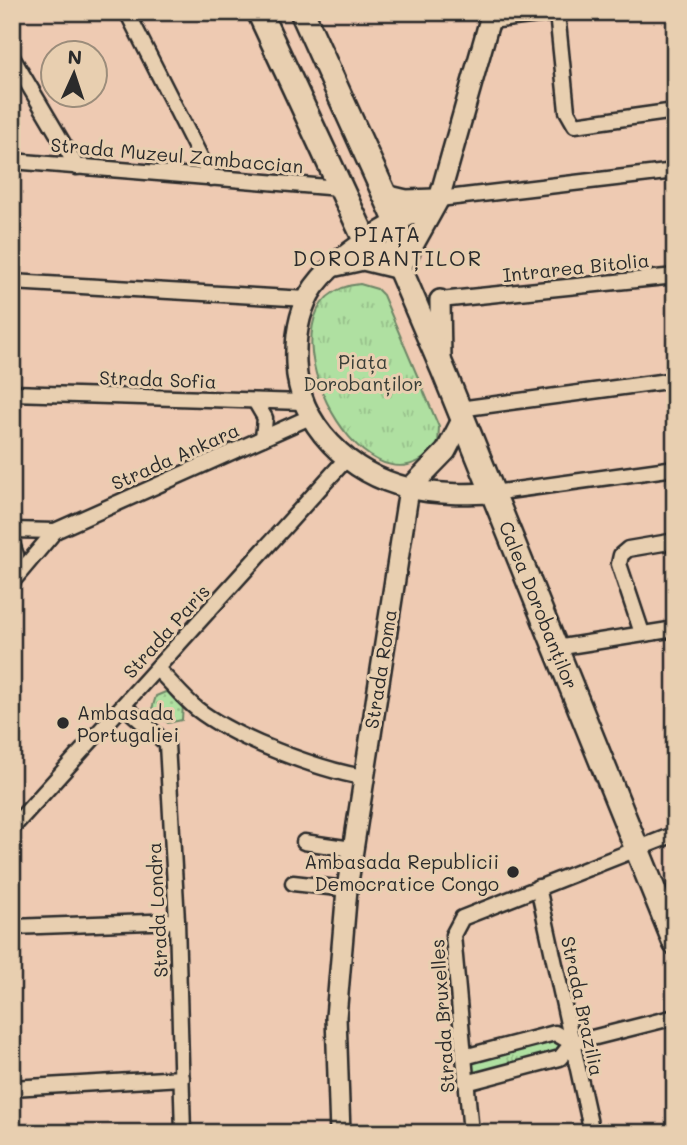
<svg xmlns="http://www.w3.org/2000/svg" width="687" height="1145" viewBox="0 0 687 1145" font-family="Mali,sans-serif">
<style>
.grass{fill:url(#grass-dots);stroke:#6d8666;stroke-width:2}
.park{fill:url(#park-tufts);stroke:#6d8666;stroke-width:2}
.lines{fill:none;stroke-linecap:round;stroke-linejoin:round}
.minor-casing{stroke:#2b2b2b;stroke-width:19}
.tertiary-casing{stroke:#2b2b2b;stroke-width:24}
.primary-casing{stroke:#2b2b2b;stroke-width:28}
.minor{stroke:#e8cfb0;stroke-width:14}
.tertiary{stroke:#e8cfb0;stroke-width:19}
.primary{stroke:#e8cfb0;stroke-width:23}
.poi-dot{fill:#2b2b2b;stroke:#e8cfb0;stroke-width:2.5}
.labels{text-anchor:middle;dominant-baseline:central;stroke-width:6;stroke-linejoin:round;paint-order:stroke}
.street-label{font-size:19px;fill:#2b2b2b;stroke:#e8cfb0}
.park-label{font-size:19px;fill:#383d37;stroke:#e8cfb0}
.poi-label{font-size:19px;fill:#2b2b2b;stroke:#e8cfb0;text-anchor:start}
.neighbourhood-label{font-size:21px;letter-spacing:2px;fill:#2b2b2b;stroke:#e8cfb0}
</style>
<defs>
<pattern id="grass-dots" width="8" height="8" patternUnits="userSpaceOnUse" patternTransform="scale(1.75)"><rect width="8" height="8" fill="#afe0a1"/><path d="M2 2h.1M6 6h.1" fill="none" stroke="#97c08b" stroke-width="1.8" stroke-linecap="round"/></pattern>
<pattern id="park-tufts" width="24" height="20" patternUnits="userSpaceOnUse" patternTransform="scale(1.75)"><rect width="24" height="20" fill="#afe0a1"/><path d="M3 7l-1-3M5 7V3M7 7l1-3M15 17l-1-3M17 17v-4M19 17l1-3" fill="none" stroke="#97c08b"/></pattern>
</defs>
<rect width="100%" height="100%" fill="#eecab2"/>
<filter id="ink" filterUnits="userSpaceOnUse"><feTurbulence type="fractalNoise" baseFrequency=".0143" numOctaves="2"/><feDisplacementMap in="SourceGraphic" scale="14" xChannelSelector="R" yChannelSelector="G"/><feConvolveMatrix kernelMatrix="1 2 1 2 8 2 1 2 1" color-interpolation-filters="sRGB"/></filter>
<g filter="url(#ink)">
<polygon class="grass" points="168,691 183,704 182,720 168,723 152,709 156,696"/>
<g class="park">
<path d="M 360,284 L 377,289 L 383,295 L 439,427 L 438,445 C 362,537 244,294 360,284 Z"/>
<polygon points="555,1033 572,1043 560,1058 466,1083 464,1057"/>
</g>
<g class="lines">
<g class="minor-casing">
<g id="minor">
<polyline points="127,12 211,178"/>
<polyline points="557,13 567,111 575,125 675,111"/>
<polyline points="490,21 565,12"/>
<polyline points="12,57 77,167"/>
<polyline points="12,161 339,188"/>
<polyline points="439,199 675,171"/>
<polyline points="12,282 307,299"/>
<polyline points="440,300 675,276"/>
<polyline points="12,393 303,402"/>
<polyline points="255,401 265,418 263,438"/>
<polyline points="459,409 675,380"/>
<polyline points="493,493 675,468"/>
<polyline points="12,530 55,531"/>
<polyline points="12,544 16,555 13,580"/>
<polyline points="12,582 55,531 310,417"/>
<polyline points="642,633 619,564 621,555 628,549 675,541"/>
<polyline points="556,648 675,629"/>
<path d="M 158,670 C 171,682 183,698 197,709 C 234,738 317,769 363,777"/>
<polyline points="124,706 167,744 177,921 183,1133"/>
<polyline points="12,828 347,458"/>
<polyline points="304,842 352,849"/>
<polyline points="293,883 347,889"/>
<polyline points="538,887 592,1133"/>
<polyline points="12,927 177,921"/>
<polyline points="464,1057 555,1033 572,1043 675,1017"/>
<polyline points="466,1083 560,1058 572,1043"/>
<polyline points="12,1088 182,1078"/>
<polyline points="471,1133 453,935 462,918 675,834"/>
</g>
</g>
<g class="tertiary-casing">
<g id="tertiary">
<polyline points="385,195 406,200 435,199"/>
<path d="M 439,199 C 397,223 344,246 314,287 C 299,309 295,337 296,363 C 298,426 350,474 409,488 C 436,495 466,494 493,493"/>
<polyline points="336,266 363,260 400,269 439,199 492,12"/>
<polyline points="440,300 441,359"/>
<polyline points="409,489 446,451 463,418"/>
<polyline points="340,1133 336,1017 347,889 409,489"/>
</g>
</g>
<g class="primary-casing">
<g id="primary">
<polyline points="259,12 366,242 400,269"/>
<polyline points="302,12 397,222 400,269 444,372 675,943"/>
</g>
</g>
<use href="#minor" class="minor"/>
<use href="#tertiary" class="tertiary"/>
<use href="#primary" class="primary"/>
</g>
</g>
<g class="poi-dot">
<circle cx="63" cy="723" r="7"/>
<circle cx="513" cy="872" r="7"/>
</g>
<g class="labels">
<g class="street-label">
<text transform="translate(177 155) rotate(5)">Strada Muzeul Zambaccian</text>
<text transform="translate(576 267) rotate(-6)">Intrarea Bitolia</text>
<text transform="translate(158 379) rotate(2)">Strada Sofia</text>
<text transform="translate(175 456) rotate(-24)">Strada Ankara</text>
<text transform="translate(539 605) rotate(68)">Calea Dorobanților</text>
<text transform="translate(166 631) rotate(-48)">Strada Paris</text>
<text transform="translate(380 669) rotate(-81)">Strada Roma</text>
<text transform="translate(157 910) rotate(-93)">Strada Londra</text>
<text transform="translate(583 1006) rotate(78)">Strada Brazilia</text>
<text transform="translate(442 1016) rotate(-94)">Strada Bruxelles</text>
</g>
<g class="park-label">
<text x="363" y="361">Piața<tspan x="363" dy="22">Dorobanților</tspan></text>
</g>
<g class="poi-label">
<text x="77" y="712">Ambasada<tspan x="77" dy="22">Portugaliei</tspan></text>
<text x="499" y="861" text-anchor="end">Ambasada Republicii<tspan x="499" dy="22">Democratice Congo</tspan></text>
</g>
<g class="neighbourhood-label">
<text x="388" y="233">PIAȚA<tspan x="388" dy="24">DOROBANȚILOR</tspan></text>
</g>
</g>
<rect width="687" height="1145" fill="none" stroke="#e8cfb0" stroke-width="42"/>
<rect x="21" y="21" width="645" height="1103" fill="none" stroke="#2b2b2b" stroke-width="2.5" filter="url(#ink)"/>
<g transform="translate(74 74) rotate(3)"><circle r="33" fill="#e8cfb0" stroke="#9c8d7b" stroke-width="2"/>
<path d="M0-5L12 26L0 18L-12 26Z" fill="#2b2b2b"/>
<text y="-10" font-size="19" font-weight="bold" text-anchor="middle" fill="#2b2b2b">N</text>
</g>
</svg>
